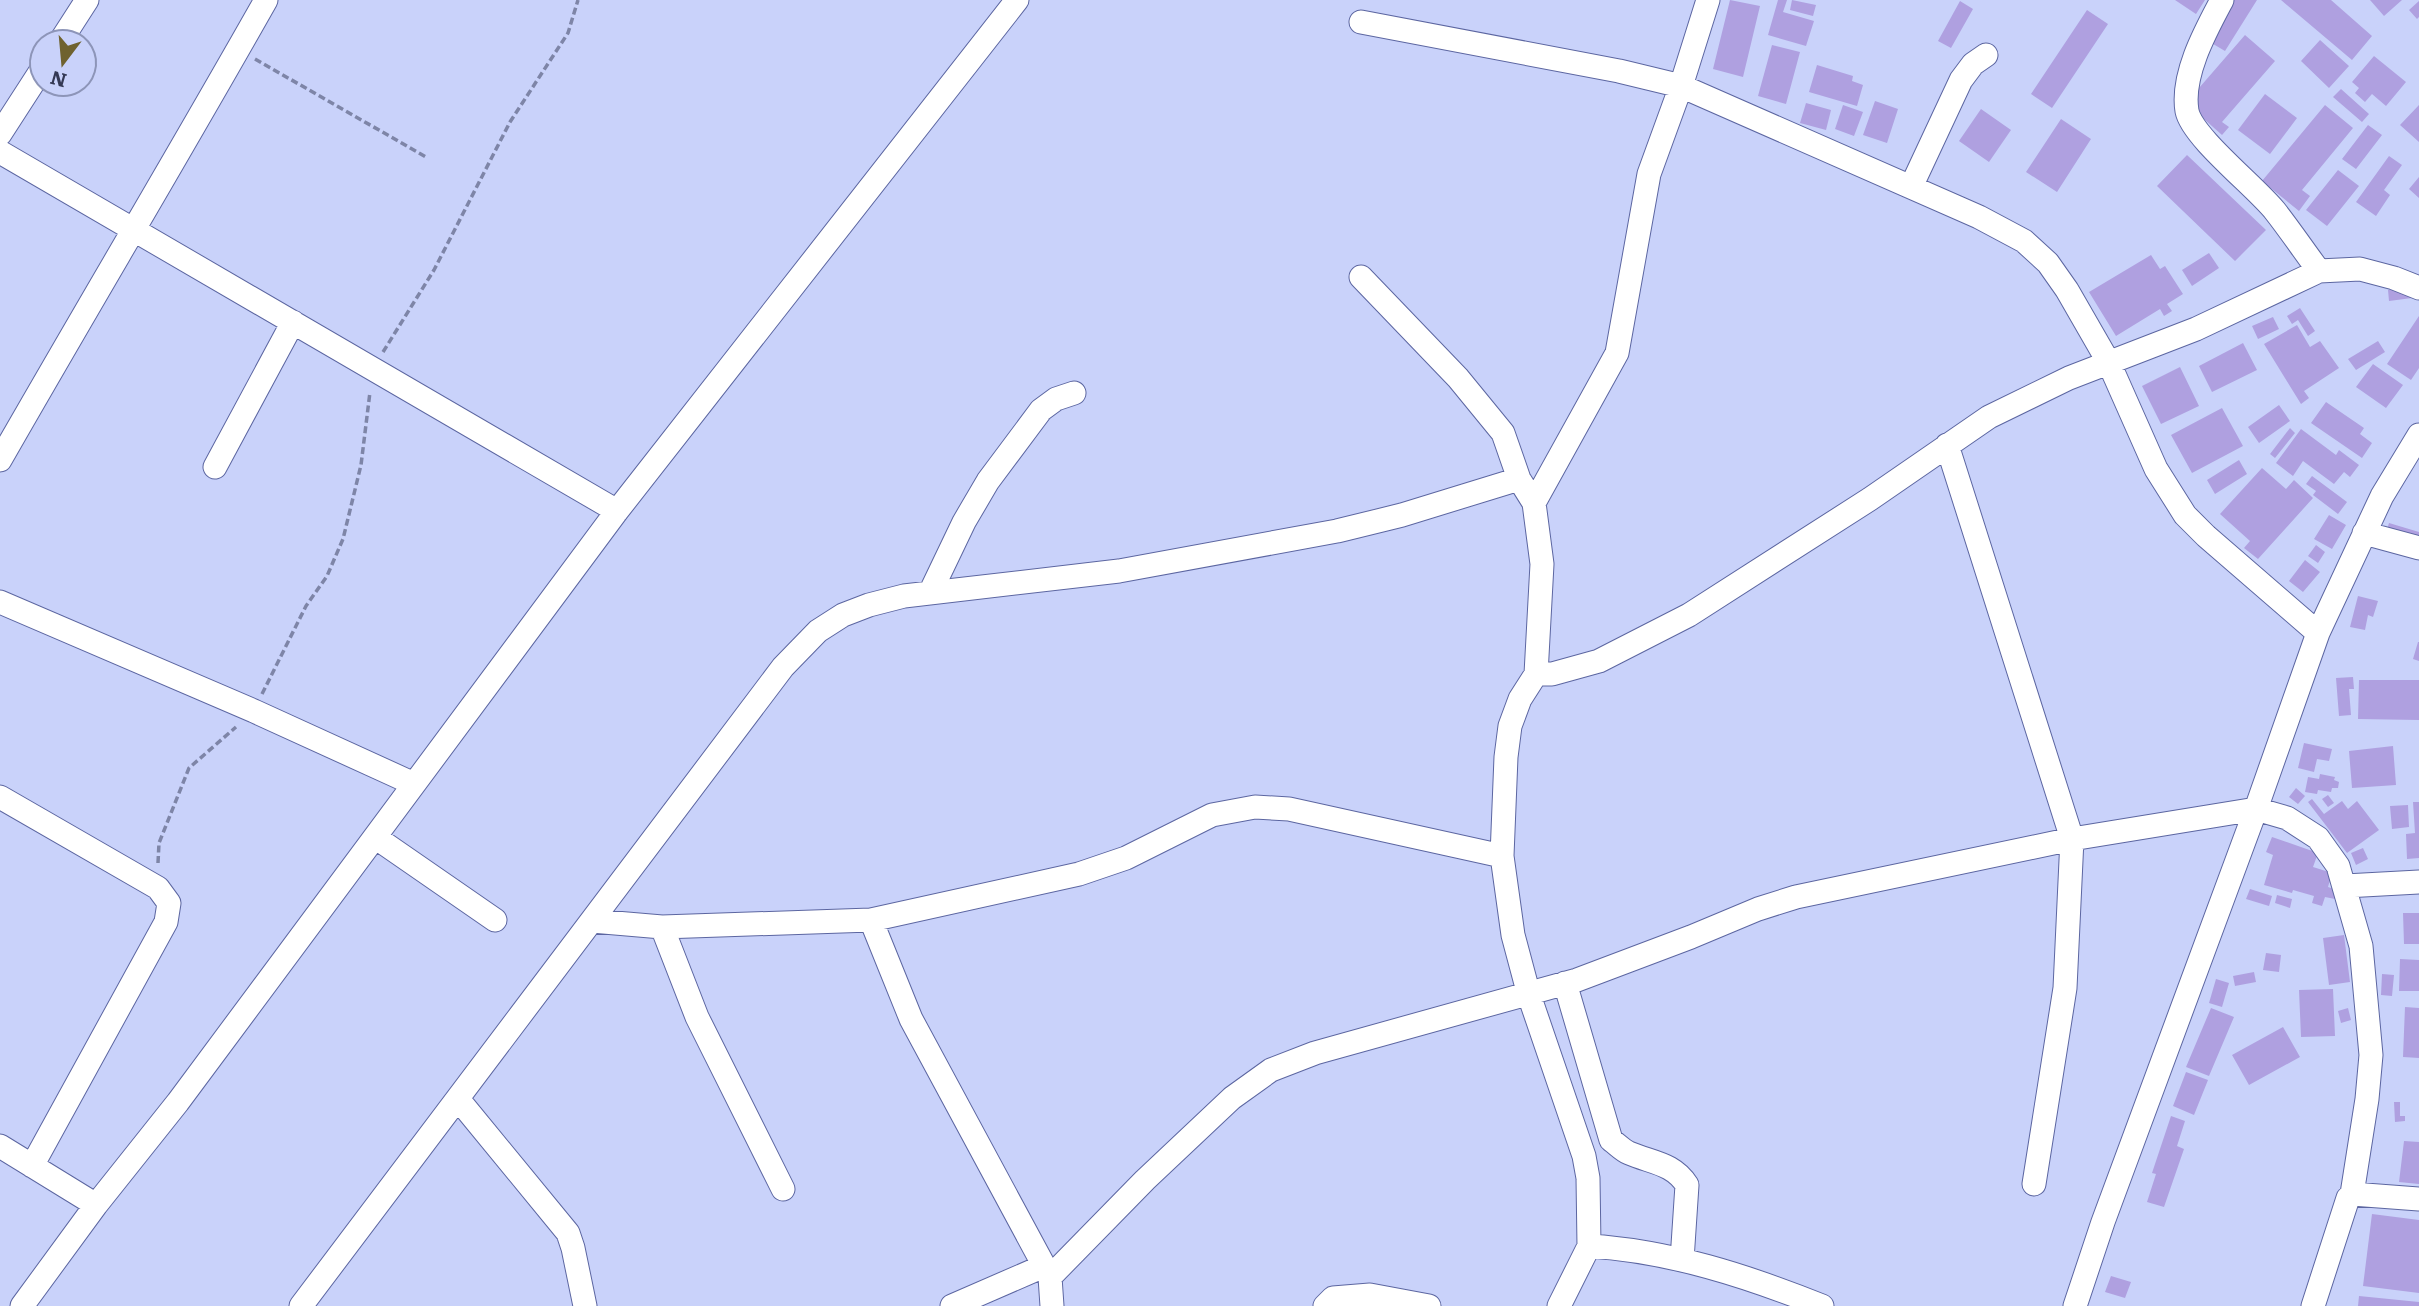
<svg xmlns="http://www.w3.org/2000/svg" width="2419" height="1306" viewBox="0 0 2419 1306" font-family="Literata,serif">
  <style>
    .building { fill: #afa0e0 }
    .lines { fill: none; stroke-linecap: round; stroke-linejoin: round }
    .minor-casing { stroke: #5c66a1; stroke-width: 25 }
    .path { stroke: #7e85a7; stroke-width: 3.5; stroke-dasharray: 7 3.5; stroke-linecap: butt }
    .minor { stroke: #fff; stroke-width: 23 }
  </style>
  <rect width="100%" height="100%" fill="#c9d2fa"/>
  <path class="building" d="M1730,0L1760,6L1743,77L1713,69Z
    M1778,0H1787L1783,12L1814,21L1806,46L1768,35Z
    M1792,0L1816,5L1813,16L1790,10Z
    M2175,0H2205L2196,14Z
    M2227,0H2257L2225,51L2203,38Z
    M2281,0H2331L2372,36L2352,60Z
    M2370,0H2402L2384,16Z
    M1960,1L1973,9L1951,48L1938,41Z
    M2419,1V17L2417,19L2409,10Z
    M2087,10L2108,24L2052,108L2031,94Z
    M2245,35L2275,61L2222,122L2229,127L2222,135L2186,103Z
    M2320,40L2349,66L2329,88L2301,61Z
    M1772,45L1800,52L1786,104L1758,96Z
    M2374,56L2406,82L2386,106L2372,94L2365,102L2355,93L2359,88L2352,82Z
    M1817,65L1853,76L1852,81L1863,85L1857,106L1809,92Z
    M2341,89L2369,114L2362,122L2333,97Z
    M2265,94L2297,118L2270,154L2238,130Z
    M1875,101L1898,109L1887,143L1863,135Z
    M1806,103L1831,110L1826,130L1800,123Z
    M1843,105L1863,112L1854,136L1835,129Z
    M2325,105L2353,128L2302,190L2310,196L2299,211L2262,181Z
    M2419,105V142L2400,125Z
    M1981,109L2011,130L1989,162L1959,141Z
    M2061,119L2091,139L2057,192L2026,172Z
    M2368,125L2382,135L2356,169L2342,159Z
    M2187,155L2266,230L2235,261L2157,186Z
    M2389,156L2402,165L2384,190L2390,195L2376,216L2356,202Z
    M2338,170L2359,186L2327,226L2306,210Z
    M2419,177V198L2409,189Z
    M2209,253L2219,268L2192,286L2182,270Z
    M2151,255L2160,269L2165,266L2183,294L2167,304L2172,311L2164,316L2160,309L2116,336L2089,292Z
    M2411,287L2412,298L2389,301L2388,290Z
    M2300,308L2315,331L2308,336L2298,320L2292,324L2287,316Z
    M2419,316V368L2411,380L2387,364Z
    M2273,317L2279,329L2258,339L2252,326Z
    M2297,325L2310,347L2320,341L2339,368L2304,391L2309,398L2301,404L2264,344Z
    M2378,341L2385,352L2356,370L2348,359Z
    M2243,343L2257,370L2212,392L2199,366Z
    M2373,364L2403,385L2386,408L2356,387Z
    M2180,367L2199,406L2161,424L2142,386Z
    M2326,402L2364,428L2360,434L2372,443L2362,458L2311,423Z
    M2279,405L2290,421L2259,443L2248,427Z
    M2222,408L2243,446L2192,473L2171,435Z
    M2290,428L2295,433L2275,458L2270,454Z
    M2301,429L2336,455L2339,450L2359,465L2350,477L2344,472L2334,484L2303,461L2293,476L2276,463Z
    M2239,460L2247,474L2215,494L2207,480Z
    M2262,468L2286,489L2294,480L2313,498L2258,559L2244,548L2250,541L2220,514Z
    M2312,476L2347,502L2338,514L2313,495L2316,491L2306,484Z
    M2329,515L2346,525L2332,549L2314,539Z
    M2389,523L2419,532V543L2386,533Z
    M2316,545L2325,552L2318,563L2308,556Z
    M2305,560L2320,572L2303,592L2289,581Z
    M2358,596L2378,601L2373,617L2368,615L2365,630L2350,627Z
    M2418,642H2419V661L2413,659Z
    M2353,677L2354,689H2349L2351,715L2339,716L2336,678Z
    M2359,680H2419V720L2358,719Z
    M2304,743L2332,749L2329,761L2317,759L2314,772L2298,768Z
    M2393,746L2396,785L2352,788L2349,751Z
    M2320,774L2335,777L2334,780L2339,782L2338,788H2332L2331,792L2318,790L2317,794L2305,792L2308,777L2319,779Z
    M2296,788L2305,796L2298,804L2289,797Z
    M2328,795L2334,803L2328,807L2322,799Z
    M2312,799L2324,814L2342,801L2348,809L2357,801L2379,830L2347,853L2308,802Z
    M2413,802H2419V858L2407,859L2406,834L2415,833Z
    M2408,805L2409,827L2392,829L2390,806Z
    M2272,837L2318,853L2313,867L2332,873L2328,887L2337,890L2335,899L2325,897L2322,906L2312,903L2314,896L2293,890L2292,893L2264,885L2273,855L2266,852Z
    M2363,848L2368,859L2356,865L2351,853Z
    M2250,889L2272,896L2269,906L2246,899Z
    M2277,895L2292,899L2290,908L2275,903Z
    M2403,913H2419V944H2404Z
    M2344,935L2350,982L2329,985L2323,938Z
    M2266,953L2281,955L2279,972L2263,970Z
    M2400,959L2419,960V991H2399Z
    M2254,972L2256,982L2235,986L2233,976Z
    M2382,974L2394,975L2392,996L2381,995Z
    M2216,979L2229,983L2222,1007L2209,1003Z
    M2333,989L2335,1036L2301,1037L2299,990Z
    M2405,1007L2419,1008V1058L2403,1057Z
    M2211,1008L2234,1017L2209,1076L2186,1067Z
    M2348,1008L2351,1020L2341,1023L2338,1011Z
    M2283,1027L2300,1057L2249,1085L2232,1055Z
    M2186,1072L2208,1080L2194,1115L2173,1106Z
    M2394,1102H2400V1116H2405V1121L2395,1122Z
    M2171,1116L2185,1121L2177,1146L2184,1149L2164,1207L2147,1202L2156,1174L2152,1173Z
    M2404,1141L2419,1142V1184L2399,1182Z
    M2372,1214L2419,1220V1293L2363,1286Z
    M2111,1276L2131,1282L2125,1298L2105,1292Z
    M2359,1296L2419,1302V1306H2358Z"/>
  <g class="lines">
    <defs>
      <path id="minor" d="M2222,0C2206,30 2181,75 2187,111C2192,137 2256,187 2275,211C2290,230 2304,251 2319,271
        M1361,22L1619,71L1681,86L1979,217L2024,241L2048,263L2067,290L2109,363L2156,469L2185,515L2206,536L2318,633
        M60,42L87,0
        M0,134L42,69
        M0,152L617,511
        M1911,187L1961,80L1973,64L1986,55
        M1361,277L1458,378L1503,433L1519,479L1534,503L1542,564L1536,674L1520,699L1510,726L1506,757L1502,856L1513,935L1529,995L1584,1156L1588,1178L1589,1246L1559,1306
        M1947,445L2072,839L2065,988L2034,1184
        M0,460C88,306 179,154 266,0
        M215,467L293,322
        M1534,503L1617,353L1649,174L1681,86L1708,0
        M2364,533L2419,548
        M930,593L964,522L988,481L1041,410L1056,399L1074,393
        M0,602L254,711L414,784
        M1536,674H1552L1599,661L1689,615L1870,499L1989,417L2069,378L2196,329L2319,271L2360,269L2394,278L2419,288
        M0,797L158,888L169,903L166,922L32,1166
        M375,837L495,920
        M2345,886L2419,882
        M871,920L911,1019L1050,1277L1052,1306
        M592,921L662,927L871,920L1079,874L1126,858L1212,815L1255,807L1289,809L1502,856
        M662,927L697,1017L783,1189
        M1565,983L1611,1140C1617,1144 1622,1150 1629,1153C1652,1163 1673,1163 1687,1185L1682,1260
        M458,1099L568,1233L573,1248L585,1306
        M0,1146L96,1205
        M1589,1246C1670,1251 1747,1276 1822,1306
        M1050,1277L1145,1180L1232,1098L1271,1070L1315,1053L1577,980L1691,937L1758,909L1796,897L2072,839L2256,809L2287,818L2318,838L2338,866L2361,946L2371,1055L2367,1099L2352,1194
        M22,1306L96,1205L178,1102L617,511L1017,0
        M301,1306L783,667L818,631L843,615L869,605L904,596L1119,571L1337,531L1402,515L1519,479
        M952,1306L1044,1266
        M1325,1306L1333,1298L1370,1295L1429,1306
        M2075,1306L2103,1222L2256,809L2318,633L2382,496L2419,435
        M2313,1306L2348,1198L2352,1194L2419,1199"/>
    </defs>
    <use href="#minor" class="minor-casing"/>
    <path class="path" d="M255,59L426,157
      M383,352L434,270L510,122L568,33L578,0
      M262,694L306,606L327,576L343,539L361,465L370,392
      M158,863L159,843L189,768L236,727"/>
    <use href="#minor" class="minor"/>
  </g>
  <g transform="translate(63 63) rotate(196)"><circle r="33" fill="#c9d2fa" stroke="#8d95b8" stroke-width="2"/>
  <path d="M0-5L12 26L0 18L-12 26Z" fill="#6f622f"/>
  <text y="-10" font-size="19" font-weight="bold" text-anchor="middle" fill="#343954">N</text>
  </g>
</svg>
